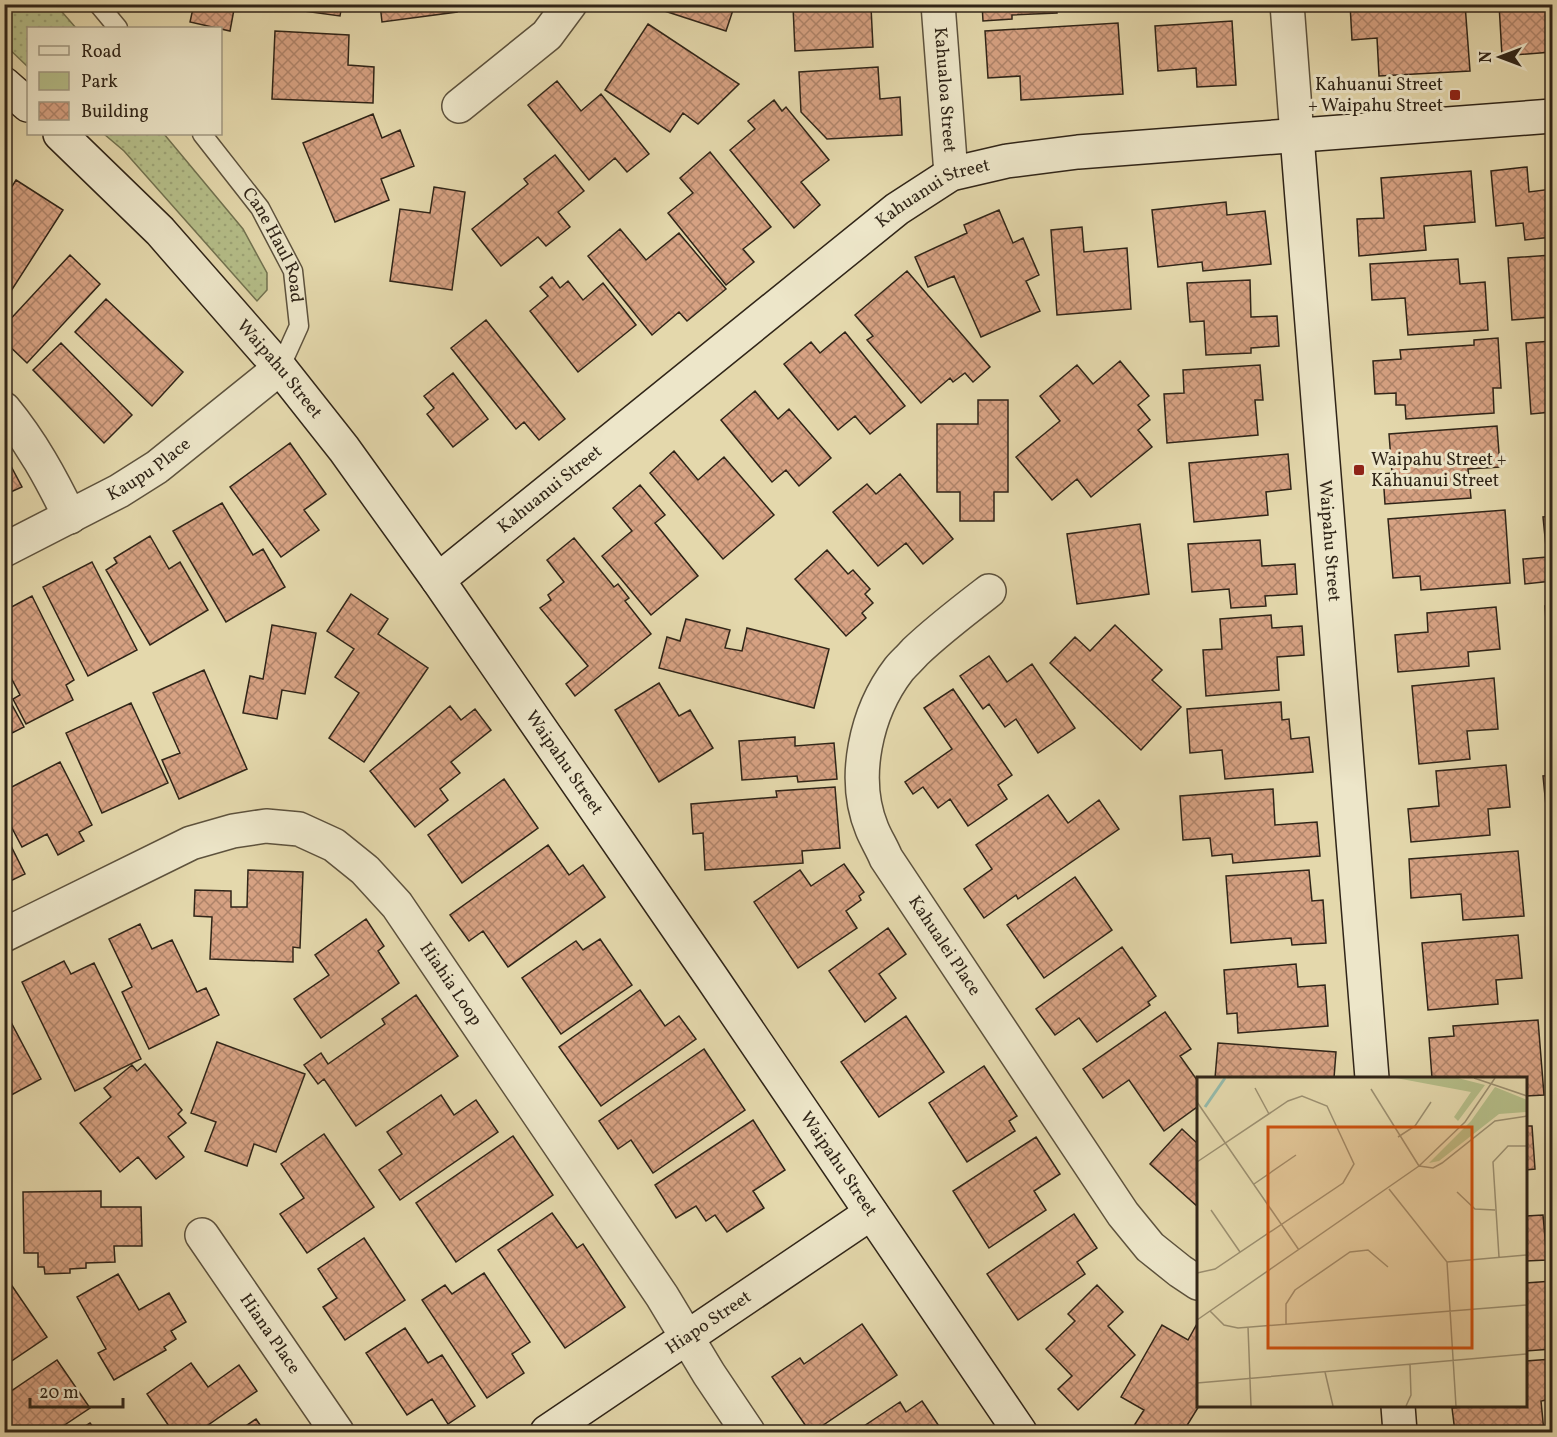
<svg xmlns="http://www.w3.org/2000/svg" width="1557" height="1437" viewBox="0 0 1557 1437" font-family="Vollkorn,serif">
  <style>
    .green { fill: url(#green-dots); stroke: #727250; stroke-width: 1.5 }
    .building { fill: url(#building-cross-hatch); stroke: #302518; stroke-width: 1.5 }
    .lines { fill: none; stroke-linecap: round; stroke-linejoin: round }
    .lane-casing { stroke: #5d523d; stroke-width: 21 }
    .street-casing { stroke: #5d523d; stroke-width: 36 }
    .secondary-casing { stroke: #302518; stroke-width: 36 }
    .lane { stroke: #ede6c9; stroke-width: 18 }
    .street { stroke: #ede6c9; stroke-width: 33 }
    .secondary { stroke: #ede6c9; stroke-width: 33 }
    .poi-dot { fill: #8f2418; stroke: #ede6c9; stroke-width: 2 }
    .labels { text-anchor: middle; dominant-baseline: central; stroke-width: 6; stroke-linejoin: round; paint-order: stroke }
    .poi-label { font-size: 18px; fill: #302518; stroke: #ede6c9; text-anchor: end }
    .street-label { font-size: 18px; fill: #302518; stroke: #ede6c9 }
    .inset-river { fill: none; stroke: #95baab; stroke-width: 3 }
    .inset-road { fill: none; stroke: #9c9071; stroke-width: 1.5 }
    .view { fill: #cc510e; fill-opacity: 0.15; stroke: #cc510e; stroke-width: 3 }
    .inset-edge { fill: none; stroke: #302518; stroke-width: 3 }
  </style>
  <defs>
    <pattern id="green-dots" width="8" height="8" patternUnits="userSpaceOnUse" patternTransform="scale(1.5)"><rect width="8" height="8" fill="#b5be89"/><path d="M2 2h.1M6 6h.1" fill="none" stroke="#9ca376" stroke-width="1.8" stroke-linecap="round"/></pattern>
    <pattern id="building-cross-hatch" width="8" height="8" patternUnits="userSpaceOnUse" patternTransform="scale(1.5)"><rect width="8" height="8" fill="#d7a283"/><path d="M0 0l8 8M0 8l8-8" fill="none" stroke="#af846a"/></pattern>
  </defs>
  <rect width="100%" height="100%" fill="#e4d8ac"/>
  <filter id="stains"><feTurbulence type="fractalNoise" baseFrequency=".00333" numOctaves="4"/><feColorMatrix values="0 0 0 0 .2 0 0 0 0 .09 0 0 0 0 .02 0 0 0 .5 -.17"/></filter>
  <radialGradient id="worn" r=".72"><stop offset=".6" stop-color="#630" stop-opacity="0"/><stop offset="1" stop-color="#630" stop-opacity=".3"/></radialGradient>
  <path class="green" d="M5,4L56,5L76,28H28V67L5,45Z
    M104,134H164L243,229L267,273V290L257,301L124,151Z"/>
  <path class="building" d="M194,4H235L230,31L190,22Z
    M253,4H342L340,16Z
    M380,4H456L457,12L382,22Z
    M643,4H735L726,31Z
    M900,4V6L871,7L873,47L795,51L793,6L821,4Z
    M982,4H1056L1057,13L1012,15V19L983,21Z
    M1350,4H1465L1470,71L1379,76L1377,38L1352,40Z
    M1499,4H1552V52L1502,56Z
    M1232,21L1236,85L1197,87L1196,68L1158,71L1155,26Z
    M1118,23L1123,94L1021,100L1020,76L988,78L985,31Z
    M648,24L739,84L698,124L683,113L670,132L605,90Z
    M275,31L349,35L348,65L374,67L373,103L272,99Z
    M878,67L880,99L900,97L902,135L827,139L801,112L799,72Z
    M557,81L581,111L601,94L649,154L627,172L615,158L589,180L528,105Z
    M774,100L782,111L786,107L829,160L801,182L820,205L794,228L730,150L755,129L748,121Z
    M373,114L382,138L400,130L414,166L381,179L389,200L335,222L303,143Z
    M710,152L771,227L743,249L754,262L726,285L668,213L693,193L680,178Z
    M555,155L584,191L558,212L570,227L546,246L538,237L501,266L472,229L528,184L524,179Z
    M1527,167L1529,192L1552,189V237L1525,240L1523,223L1496,226L1491,171Z
    M1471,171L1475,222L1424,226L1426,250L1359,256L1357,219L1384,218L1381,178Z
    M16,180L63,210L4,302V199Z
    M434,187L465,192L452,290L390,281L400,209L430,213Z
    M1226,202L1227,215L1265,211L1271,264L1203,271L1202,262L1158,267L1152,210Z
    M999,210L1013,243L1023,238L1039,275L1026,281L1040,311L981,337L954,276L928,287L915,257L967,233L964,225Z
    M1082,227L1084,252L1127,248L1131,309L1057,315L1051,230Z
    M620,229L646,260L679,233L726,289L687,321L679,312L652,335L588,256Z
    M70,255L100,284L27,363L4,341V326Z
    M1552,255V317L1512,320L1508,258Z
    M1458,259L1460,284L1485,282L1488,330L1408,335L1405,298L1372,300L1370,264Z
    M907,271L990,367L973,382L965,373L953,382L950,378L921,403L867,340L873,336L855,315Z
    M552,277L560,288L568,281L583,300L603,283L636,325L578,372L530,311L548,296L540,287Z
    M1250,280L1251,317L1277,316L1279,346L1251,348V353L1206,355L1204,321L1190,322L1187,283Z
    M106,299L183,372L152,406L75,332Z
    M486,320L565,419L539,440L524,422L516,429L451,348Z
    M845,332L905,406L870,434L855,416L838,430L784,364L811,342L820,353Z
    M1498,338L1501,388H1493L1494,413L1406,419L1405,405H1396V393L1375,394L1373,361L1401,359L1400,350L1474,345V340Z
    M1552,341V412L1531,414L1526,343Z
    M61,343L132,415L104,443L33,370Z
    M1120,361L1149,396L1138,405L1150,420L1138,430L1152,447L1091,497L1077,479L1052,500L1016,457L1060,421L1040,396L1077,365L1093,384Z
    M1260,365L1263,400H1255L1258,435L1167,443L1164,394L1184,393L1183,370Z
    M453,373L488,419L453,447L427,414L434,408L424,396Z
    M755,391L778,419L789,409L831,458L799,486L786,470L772,482L721,420Z
    M978,400H1008V492H994V521H960V492H937V424H978Z
    M1497,426L1500,467L1468,469L1471,498L1385,504L1383,474L1392,473L1389,434Z
    M290,443L326,494L304,510L319,530L281,557L230,487Z
    M674,451L698,480L724,457L774,515L723,559L650,473Z
    M4,453L22,487L4,495Z
    M1288,454L1291,489L1266,492L1268,515L1194,522L1189,463Z
    M900,474L953,539L923,564L906,543L878,566L833,512L867,484L876,494Z
    M640,485L665,515L655,523L698,576L651,615L602,556L632,531L613,508Z
    M222,503L253,555L263,549L285,587L226,622L173,531Z
    M1505,510L1510,583L1421,590L1420,576L1393,578L1388,519Z
    M1552,516V581L1525,584L1523,559L1547,557L1543,517Z
    M1140,524L1149,594L1077,604L1067,534Z
    M150,536L169,569L180,562L208,610L150,645L106,570L117,563L114,558Z
    M574,538L614,587L618,584L629,598L625,601L651,634L575,696L566,684L588,666L540,608L551,600L548,595L564,582L547,560Z
    M1260,540L1262,566L1295,564L1297,594L1265,596L1266,606L1231,608L1229,589L1192,592L1188,544Z
    M827,550L848,574L853,570L870,589L865,594L873,603L862,613L866,618L846,636L795,579Z
    M92,562L137,650L88,676L43,587Z
    M351,594L388,619L378,634L428,668L364,762L329,738L359,693L335,677L354,649L327,631Z
    M32,596L74,680L66,685L73,700L26,724L13,699L20,695L4,664V611Z
    M1552,605V651H1548L1545,606Z
    M1496,607L1500,649L1468,652L1469,666L1398,672L1395,635L1428,632L1427,613Z
    M1271,615L1272,628L1302,626L1304,655L1277,657L1279,690L1206,696L1203,650L1222,649L1220,619Z
    M686,619L730,630L725,648L742,651L747,628L829,649L814,708L659,668L667,637L680,641Z
    M272,625L316,633L305,694L282,690L277,719L243,713L250,676L263,679Z
    M1115,625L1162,670L1152,680L1181,707L1141,750L1050,663L1075,637L1090,651Z
    M989,656L1007,682L1032,664L1075,728L1038,753L1016,719L1005,727L989,704L983,709L960,676Z
    M204,670L247,769L179,799L162,760L180,753L153,693Z
    M1494,678L1498,729L1467,731L1470,759L1419,764L1412,686Z
    M659,683L679,716L690,710L713,748L659,782L615,710Z
    M953,689L1012,775L998,785L1007,799L968,826L950,799L938,808L923,787L913,794L905,782L952,749L924,708Z
    M4,690L24,727L4,737Z
    M1281,702L1282,720L1289,719L1291,739L1309,737L1313,772L1225,779L1222,750L1190,753L1187,709Z
    M131,703L168,783L102,813L66,733Z
    M450,706L461,720L475,709L491,730L451,762L460,773L440,789L448,800L415,827L370,771Z
    M795,737V746L834,743L837,779L798,782L797,776L742,780L739,741Z
    M60,762L92,825L79,832L84,841L58,855L47,834L22,847L4,813V791Z
    M1506,765L1510,807L1488,809L1490,835L1411,842L1408,809L1439,806L1436,771Z
    M1552,775V836H1549L1543,776Z
    M504,779L538,828L462,883L428,835Z
    M835,787L840,848L802,851L803,863L705,870L703,833L693,834L691,804L777,797L776,791Z
    M1273,789L1275,825L1317,822L1320,856L1233,863L1232,854L1212,856L1210,838L1183,840L1180,796Z
    M1048,795L1068,823L1099,800L1119,829L1018,899L1016,895L984,918L964,889L992,869L976,845Z
    M4,832L25,874L4,884Z
    M548,845L569,875L583,865L605,897L508,967L483,931L469,941L450,915Z
    M1518,851L1524,916L1463,920L1461,894L1411,898L1409,859Z
    M844,864L864,892L859,896L861,900L846,911L857,928L798,968L754,902L800,870L811,886Z
    M248,870L303,872L300,948L293,947V962L210,959L212,917L194,916L195,890L231,891V907H247Z
    M1309,870L1312,901L1323,900L1326,943L1292,945L1291,938L1231,943L1226,876Z
    M1075,877L1112,930L1044,978L1007,925Z
    M366,919L384,946L378,951L399,983L321,1038L294,999L329,975L315,955Z
    M140,924L152,949L172,940L197,992L206,988L219,1015L149,1049L122,992L132,987L109,939Z
    M888,928L906,954L879,974L896,998L865,1022L829,971Z
    M1518,935L1522,978L1496,980L1498,1004L1428,1010L1422,943Z
    M600,939L632,985L561,1034L522,978L576,941L583,950Z
    M1122,947L1156,996L1148,1002L1150,1005L1097,1042L1079,1018L1055,1035L1036,1009Z
    M64,961L71,974L94,963L141,1059L75,1091L22,982Z
    M1296,964L1298,987L1325,985L1328,1026L1238,1033L1237,1013L1227,1014L1224,970Z
    M640,990L665,1026L679,1016L696,1039L601,1106L559,1047Z
    M416,995L458,1056L356,1126L324,1079L318,1084L304,1065L321,1053L328,1064L385,1024L382,1019Z
    M4,1009L41,1079L4,1099Z
    M1165,1012L1191,1049L1180,1056L1197,1080V1107L1164,1131L1129,1080L1103,1098L1083,1069Z
    M906,1016L944,1072L879,1117L841,1062Z
    M1538,1020L1544,1095L1526,1096V1078H1432L1429,1038L1454,1036L1453,1026Z
    M217,1042L305,1074L276,1152L254,1144L247,1166L205,1151L216,1122L191,1113Z
    M1218,1043L1336,1052L1334,1078H1215Z
    M704,1049L745,1110L653,1173L631,1140L618,1149L599,1121Z
    M145,1064L182,1110L178,1114L186,1123L168,1137L184,1157L156,1179L138,1157L120,1172L80,1123L111,1097L104,1088L132,1065L137,1071Z
    M984,1066L1017,1116L1009,1121L1015,1131L967,1162L929,1103Z
    M441,1095L454,1115L476,1100L498,1132L400,1200L379,1170L402,1154L387,1132Z
    M753,1120L785,1170L753,1191L764,1208L727,1232L715,1215L706,1221L696,1206L676,1218L655,1185Z
    M1526,1126H1532L1535,1169L1526,1170Z
    M1182,1129L1198,1144V1207L1150,1164Z
    M324,1134L374,1207L307,1253L280,1214L304,1198L281,1164Z
    M513,1136L553,1195L456,1262L416,1203Z
    M1036,1137L1060,1174L1034,1191L1046,1210L989,1248L953,1191Z
    M101,1191V1207H141L142,1246H114L115,1262L86,1263V1268L70,1269V1273L45,1274L44,1267H38V1253H24L23,1192Z
    M552,1213L577,1248L583,1244L625,1307L565,1348L498,1250Z
    M1074,1214L1097,1248L1077,1262L1085,1274L1018,1320L987,1274Z
    M1543,1215L1547,1260L1526,1261V1216Z
    M364,1238L405,1300L345,1340L323,1307L337,1298L318,1269Z
    M484,1273L530,1342L512,1354L524,1373L487,1398L422,1300L445,1285L452,1294Z
    M118,1274L139,1310L169,1293L186,1322L171,1331L176,1339L164,1347L166,1350L114,1380L98,1353L106,1349L77,1297Z
    M8,1280L47,1337L4,1366V1283Z
    M1552,1281V1349L1526,1351V1283Z
    M1097,1285L1123,1312L1108,1326L1135,1355L1078,1410L1058,1389L1072,1376L1046,1349L1075,1321L1068,1314Z
    M1198,1322L1199,1406L1183,1432H1130L1144,1410L1121,1397L1162,1325L1188,1340Z
    M862,1324L897,1375L813,1432H810L772,1377L800,1358L804,1364Z
    M405,1328L428,1363L442,1355L475,1406L448,1424L432,1399L407,1415L366,1353Z
    M1552,1359V1399L1541,1401L1544,1432H1455L1452,1408L1472,1406H1526V1361Z
    M57,1360L90,1408L54,1432H4V1425L11,1421L4,1411V1396Z
    M191,1363L208,1387L239,1365L257,1391L198,1432H173L147,1394Z
    M922,1401L943,1432H855L900,1402L906,1412Z
    M256,1419L265,1432H237Z
    M90,1423L97,1432H76Z"/>
  <g class="lines">
    <defs>
      <g id="lane">
        <path d="M98,4L118,28"/>
        <path id="s1" d="M202,134L260,208L293,271L299,326L280,368"/>
      </g>
      <g id="street">
        <path id="s2" d="M938,4L951,174"/>
        <path d="M1287,4L1297,136"/>
        <path d="M459,106L547,35L570,4"/>
        <path d="M4,409C32,443 51,478 70,517"/>
        <path id="s3" d="M4,550L119,491L157,467L280,368"/>
        <path id="s4" d="M989,591C963,611 938,630 915,652C910,658 904,663 899,669C866,712 851,778 872,829C876,839 882,848 886,858L1123,1214L1150,1247L1180,1271L1198,1283"/>
        <path id="s5" d="M4,935L191,843L233,831L266,826L299,829L334,845L365,870L397,905L662,1296L709,1374L748,1432"/>
        <path id="s6" d="M202,1235L337,1432"/>
      </g>
      <g id="secondary">
        <path d="M4,84L28,105"/>
        <path id="s7" d="M60,134L160,231L280,368L344,449L438,580L712,978L1020,1432"/>
        <path id="s8" d="M1297,136L1372,1078"/>
        <path id="s9" d="M438,580L897,209L951,174L1007,161L1078,152L1552,116"/>
        <path d="M1398,1406L1400,1432"/>
        <path id="s10" d="M547,1432L871,1213"/>
      </g>
    </defs>
    <use href="#lane" class="lane-casing"/>
    <use href="#street" class="street-casing"/>
    <use href="#secondary" class="secondary-casing"/>
    <use href="#lane" class="lane"/>
    <use href="#street" class="street"/>
    <use href="#secondary" class="secondary"/>
  </g>
  <g class="poi-dot">
    <rect x="1449" y="89" width="12" height="12" rx="3"/>
    <rect x="1353" y="464" width="12" height="12" rx="3"/>
  </g>
  <g class="labels">
    <g class="poi-label">
      <text x="1443" y="85">Kahuanui Street<tspan x="1443" dy="21">+ Waipahu Street</tspan></text>
      <text x="1371" y="460" text-anchor="start">Waipahu Street +<tspan x="1371" dy="21">Kahuanui Street</tspan></text>
    </g>
    <g class="street-label">
      <text stroke="none"><textPath href="#s2" startOffset="86">Kahualoa Street</textPath></text>
      <text stroke="none"><textPath href="#s9" startOffset="630">Kahuanui Street</textPath></text>
      <text stroke="none"><textPath href="#s1" startOffset="134">Cane Haul Road</textPath></text>
      <text stroke="none"><textPath href="#s7" startOffset="322">Waipahu Street</textPath></text>
      <text stroke="none"><textPath href="#s3" startOffset="166">Kaupu Place</textPath></text>
      <text stroke="none"><textPath href="#s9" startOffset="144">Kahuanui Street</textPath></text>
      <text stroke="none"><textPath href="#s8" startOffset="406">Waipahu Street</textPath></text>
      <text stroke="none"><textPath href="#s7" startOffset="808">Waipahu Street</textPath></text>
      <text stroke="none"><textPath href="#s4" startOffset="426">Kahualei Place</textPath></text>
      <text stroke="none"><textPath href="#s5" startOffset="540">Hiahia Loop</textPath></text>
      <text stroke="none"><textPath href="#s7" startOffset="1294">Waipahu Street</textPath></text>
      <text stroke="none"><textPath href="#s10" startOffset="195">Hiapo Street</textPath></text>
      <text stroke="none"><textPath href="#s6" startOffset="120">Hiana Place</textPath></text>
    </g>
  </g>
  <g transform="translate(1197 1077)">
    <rect width="330" height="330" fill="#e4d8ac"/>
    <path d="M199,1H261L288,8L261,44L257,40L274,15ZM298,10L330,23V35L302,37L242,84L232,86L274,44Z" fill="#b5be89"/>
    <path class="inset-river" d="M8,30L28,1"/>
    <path class="inset-road" d="M277,1L330,19M58,11L72,37M174,12L222,89M0,25L102,173M201,60L218,49L234,25M0,85L91,24L105,19L130,29L157,87L146,106L18,192L0,196M222,89L236,91L245,86L298,44L330,39M57,107L99,78M192,112L250,185L259,329M260,115L278,132L298,133M14,133L43,175M302,180L296,85L311,69H330M250,185L330,178M13,234L27,248L41,251L330,228M0,243L222,89L268,45L298,1M89,247V227L98,213L153,175L171,173L191,190M51,250L54,329M128,295L136,329M0,306L330,277M209,329L214,318L213,288"/>
    <path class="view" d="M71,50H275V271H71Z"/>
    <rect width="330" height="330" class="inset-edge"/>
  </g>
  <rect width="1557" height="1437" fill="none" stroke="#e4d8ac" stroke-width="24"/>
  <rect x="6" y="6" width="1545" height="1425" fill="none" stroke="#302518" stroke-width="3"/>
  <rect x="12" y="12" width="1533" height="1413" fill="none" stroke="#302518" stroke-width="1.5"/>
  <rect x="27" y="27" width="195" height="108" fill="#ede6c9" stroke="#a19982" stroke-width="1.5"/>
  <rect x="39" y="46" width="30" height="9" fill="#ede6c9" stroke="#a19982" stroke-width="1.5"/>
  <text x="81" y="57" font-size="18" fill="#302518">Road</text>
  <rect x="39" y="72" width="30" height="18" fill="#b5be89" stroke="#a19982" stroke-width="1.5"/>
  <text x="81" y="87" font-size="18" fill="#302518">Park</text>
  <rect x="39" y="102" width="30" height="18" fill="url(#building-cross-hatch)" stroke="#a19982" stroke-width="1.5"/>
  <text x="81" y="117" font-size="18" fill="#302518">Building</text>
  <g transform="translate(1500 57) rotate(270)" stroke="#ede6c9" stroke-width="4.5" paint-order="stroke">
  <path d="M0-4.5L10 22L0 15L-10 22Z" fill="#302518"/>
  <text y="-9" font-size="16" font-weight="bold" text-anchor="middle" fill="#302518">N</text>
  </g>
  <path d="M30 1398v9h93v-9" fill="none" stroke="#302518" stroke-width="3"/>
  <text x="39" y="1398" font-size="18" fill="#302518" stroke="#ede6c9" stroke-width="4.5" paint-order="stroke">20 m</text>
  <rect width="100%" height="100%" filter="url(#stains)"/>
  <rect width="100%" height="100%" fill="url(#worn)"/>
</svg>
